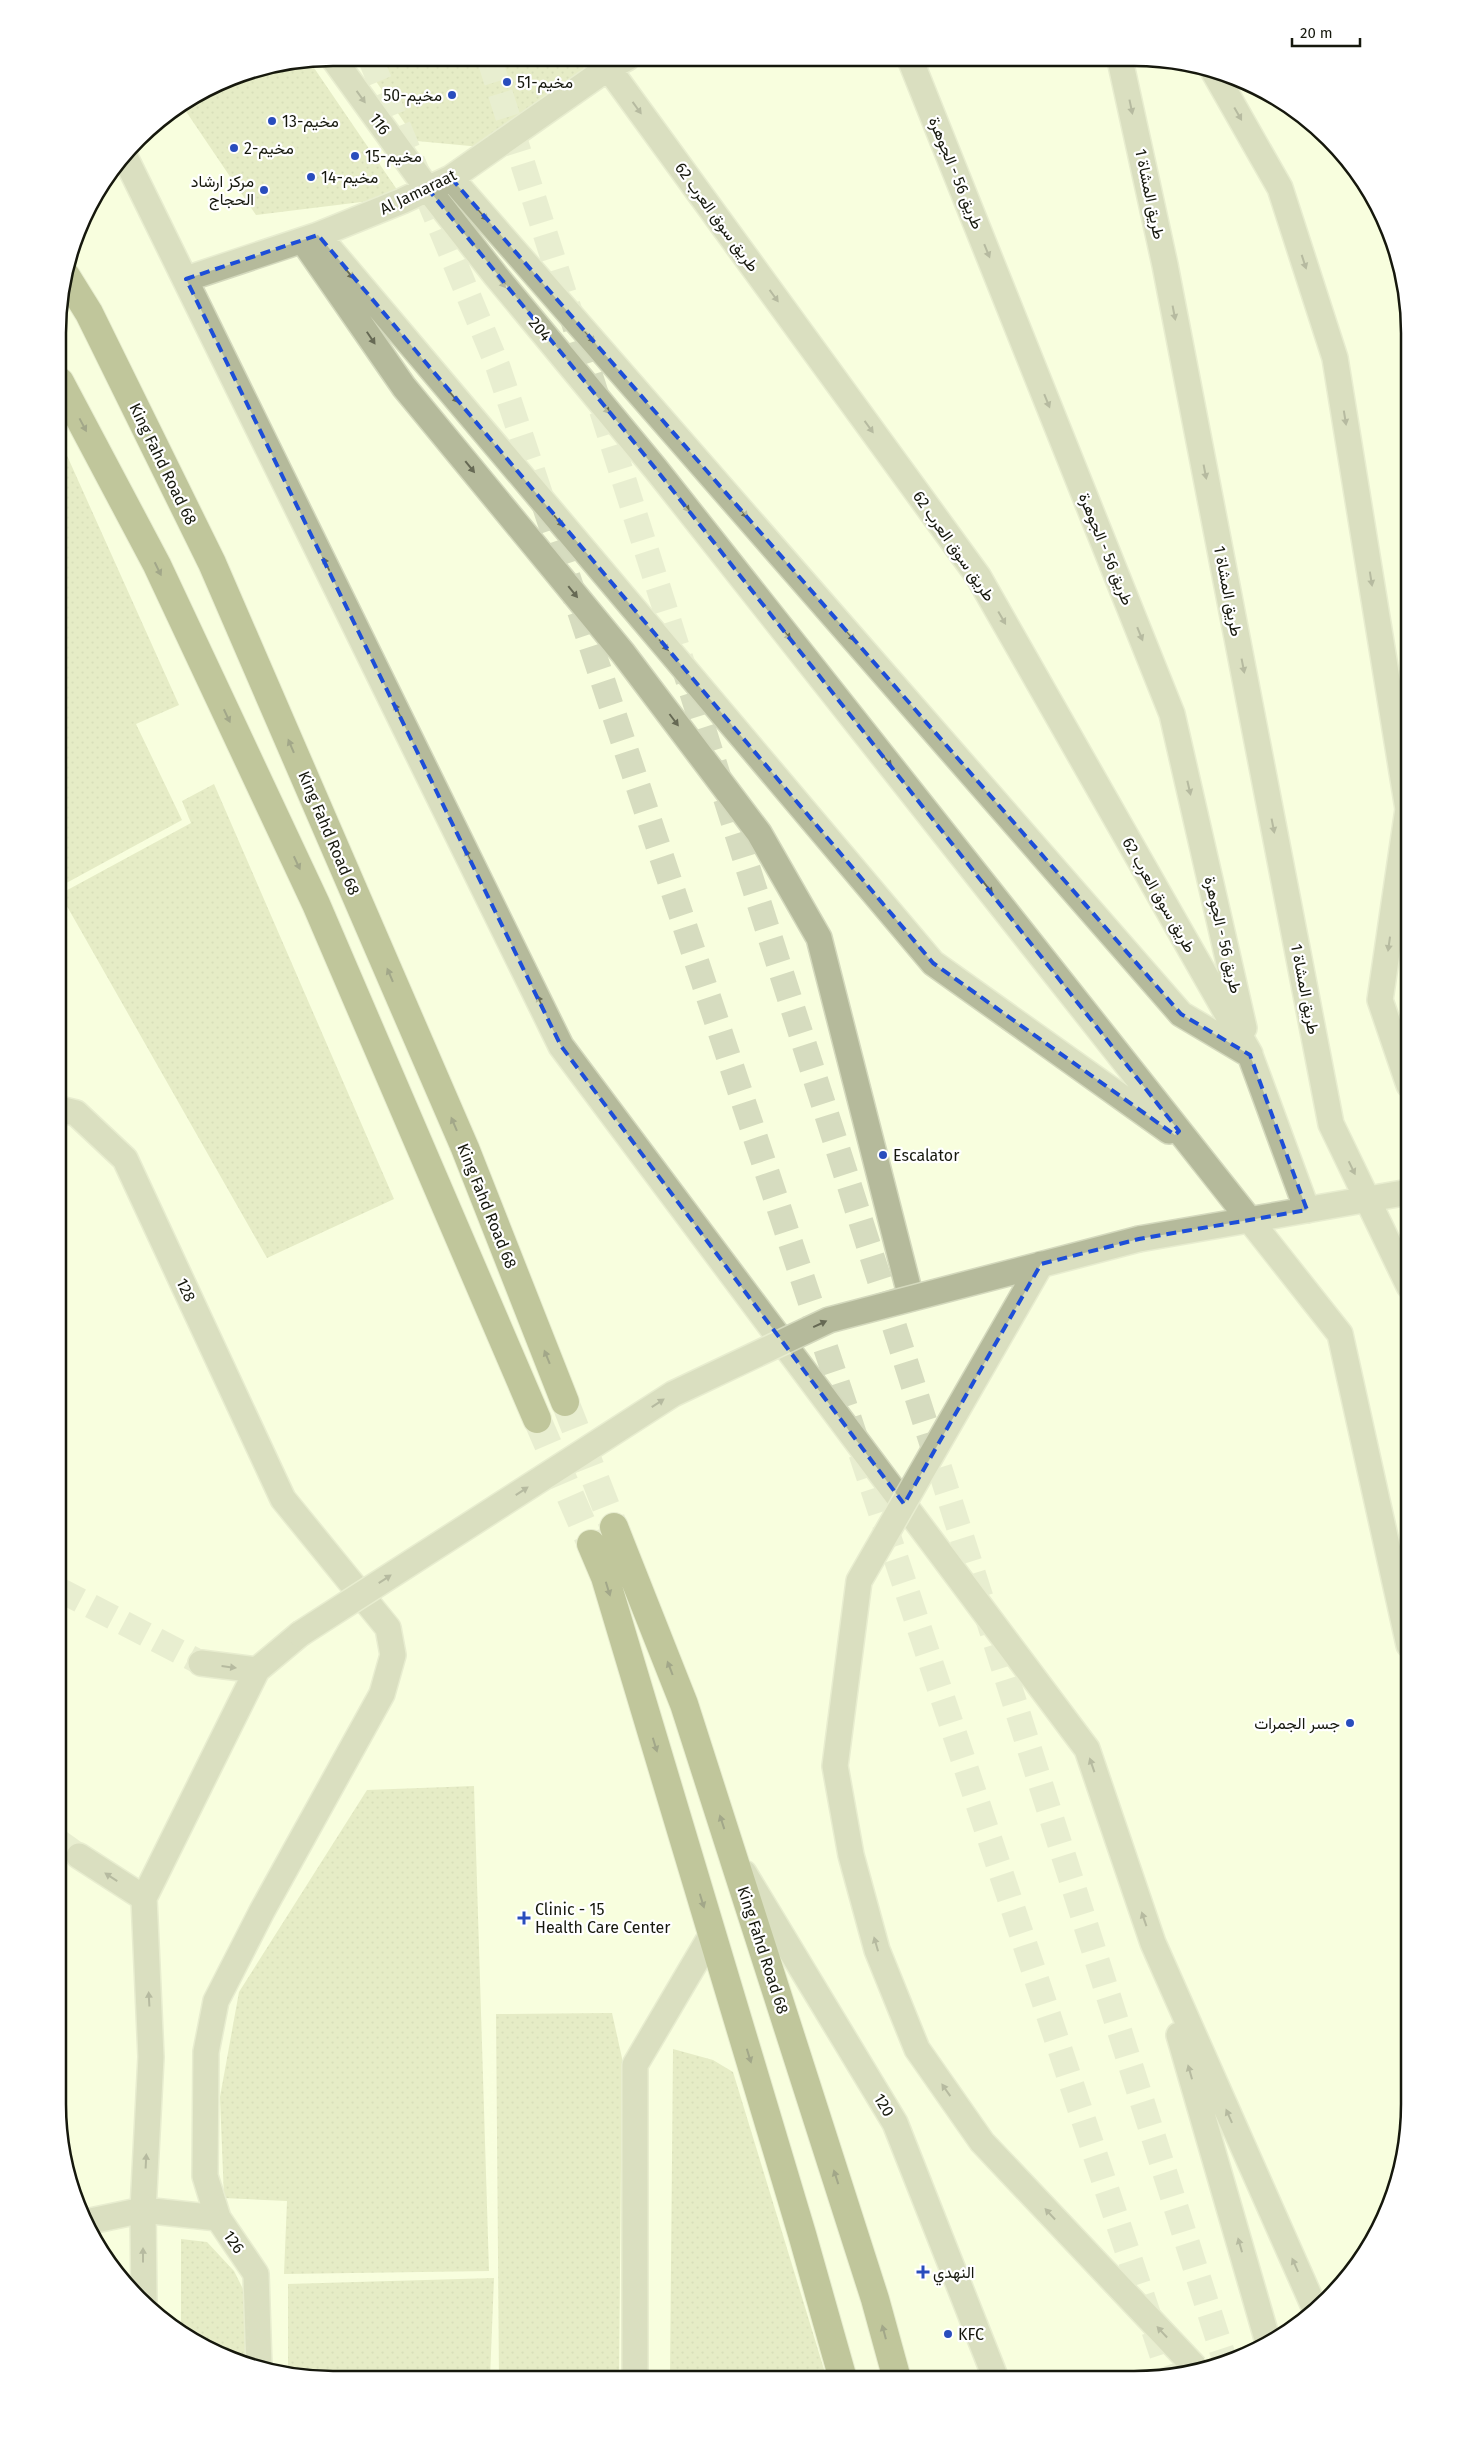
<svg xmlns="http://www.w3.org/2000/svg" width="1467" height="2437" viewBox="0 0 1467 2437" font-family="'Fira Sans',Vazirmatn,sans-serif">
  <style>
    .green { fill: url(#green-dots) }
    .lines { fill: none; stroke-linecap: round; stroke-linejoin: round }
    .minor-tunnel { stroke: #d6dcbf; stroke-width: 25; stroke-dasharray: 25 12; stroke-linecap: butt }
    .major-tunnel { stroke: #d6dcbf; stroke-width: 28; stroke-dasharray: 28 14; stroke-linecap: butt }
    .minor-casing { stroke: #d4d9bd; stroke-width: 28 }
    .major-casing { stroke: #d4d9bd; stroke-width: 30 }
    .minor { stroke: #b5ba9b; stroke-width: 25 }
    .major { stroke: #7c844a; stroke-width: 28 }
    .minor-bridge-casing { stroke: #d4d9bd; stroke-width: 28; stroke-linecap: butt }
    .minor-bridge { stroke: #b5ba9b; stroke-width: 25 }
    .oneway { fill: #666954 }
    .oneway2 { fill: #3a3e22 }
    .marked { fill: none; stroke: #1d4ed8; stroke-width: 4; stroke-dasharray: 10 6; stroke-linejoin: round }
    .poi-dot { fill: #294dbd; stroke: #fff; stroke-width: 2 }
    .labels { text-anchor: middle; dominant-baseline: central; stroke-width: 4.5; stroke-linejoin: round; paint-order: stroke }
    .poi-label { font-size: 16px; fill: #16180d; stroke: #fff; text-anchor: start }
    .street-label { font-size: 16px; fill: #16180d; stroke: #fff }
    .rim { fill: none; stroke: #16180d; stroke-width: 2.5 }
  </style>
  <defs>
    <pattern id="green-dots" width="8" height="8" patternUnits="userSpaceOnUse" patternTransform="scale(1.25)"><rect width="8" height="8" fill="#d0d8a8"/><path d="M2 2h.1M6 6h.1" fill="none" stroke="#b2b98f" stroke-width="1.8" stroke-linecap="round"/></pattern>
  </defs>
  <rect width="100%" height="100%" fill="#f8fede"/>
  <path class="green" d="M360,58H577L589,75L481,147L417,141Z
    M310,62L402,197L256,215L183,107L228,78Z
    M60,440L179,705L136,724L182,820L59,887Z
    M214,784L394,1199L267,1258L60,894L191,823L182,801Z
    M474,1786L489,2271L284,2274L287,2201L224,2198L220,2097L239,1992L367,1790Z
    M612,2013L622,2058L619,2378H499L496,2014Z
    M673,2049L713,2060L733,2072L827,2379L670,2378Z
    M181,2239L207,2242L234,2271L245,2293V2363L227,2358L181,2331Z
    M494,2278L490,2378L297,2377L288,2375V2284Z"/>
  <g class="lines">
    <path class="minor-tunnel" d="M370,58L498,367L1168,2373
      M489,58L1225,2361
      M58,1589L201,1663
      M58,1841L79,1856"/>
    <path class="major-tunnel" d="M565,1402L614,1527
      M537,1419L591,1544"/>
    <defs>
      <path id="minor" d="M333,58L424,184L496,276L655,468L1340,1334L1409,1645
        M601,58L978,576L1250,1054
        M910,59L1172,714L1244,1028
        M1120,60L1165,265L1331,1124L1409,1286
        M1214,72L1280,188L1335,358L1408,809L1380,1000L1409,1085
        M126,159L561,1046L1087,1749L1153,1943L1315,2309
        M451,178L1181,1014L1250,1055L1307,1210
        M318,235L933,963L1169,1131
        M303,241L404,387L623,653L759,833L819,938L911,1298
        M186,279L318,235L402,201L451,178L608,68L627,58
        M59,1109L76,1113L125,1159L283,1499L388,1628L393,1655L382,1694L262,1911L216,2001L206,2052L205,2176L218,2218
        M1139,1239L1409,1192
        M201,1663L257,1670
        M79,1856L144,1898
        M744,1873L895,2123L996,2379
        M1179,2035L1268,2342
        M86,2222L143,2210L218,2218L256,2274L259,2367
        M144,2301L143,2210L151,2057L144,1898L257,1670L300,1634
        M635,2378V2065L712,1934"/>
      <path id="major" d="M66,276L89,313L212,563L465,1148L565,1402
        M60,382L157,565L316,904L537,1419
        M614,1527L684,1704L875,2299L897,2379
        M591,1544L605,1577L802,2234L843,2379"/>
    </defs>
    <use href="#minor" class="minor-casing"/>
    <use href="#major" class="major-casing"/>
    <use href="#minor" class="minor"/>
    <use href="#major" class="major"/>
    <defs>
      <path id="minor-bridge" d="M1041,1264L859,1581L835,1766L851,1855L877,1950L917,2049L982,2142L1195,2367
        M300,1634L673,1394L829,1320L1139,1239"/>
    </defs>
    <use href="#minor-bridge" class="minor-bridge-casing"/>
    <use href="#minor-bridge" class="minor-bridge"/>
  </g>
  <defs><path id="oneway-solid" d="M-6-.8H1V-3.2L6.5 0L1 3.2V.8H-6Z" transform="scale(1.25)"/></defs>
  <g class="oneway">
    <use href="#oneway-solid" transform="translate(361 97) rotate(54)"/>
    <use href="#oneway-solid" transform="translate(1131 107) rotate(78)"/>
    <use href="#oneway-solid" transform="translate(637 108) rotate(54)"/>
    <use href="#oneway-solid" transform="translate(1238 114) rotate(60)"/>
    <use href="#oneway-solid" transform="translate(483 215) rotate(49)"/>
    <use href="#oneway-solid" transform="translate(987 251) rotate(68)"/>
    <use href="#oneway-solid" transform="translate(1304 262) rotate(72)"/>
    <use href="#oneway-solid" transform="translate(349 273) rotate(50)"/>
    <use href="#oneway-solid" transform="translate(501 282) rotate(51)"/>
    <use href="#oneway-solid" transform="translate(774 296) rotate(54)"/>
    <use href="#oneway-solid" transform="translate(1174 313) rotate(79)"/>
    <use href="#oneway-solid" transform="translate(590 337) rotate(49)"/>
    <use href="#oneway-solid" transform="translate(371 338) rotate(56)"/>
    <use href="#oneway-solid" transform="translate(454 397) rotate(50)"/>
    <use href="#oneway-solid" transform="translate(1047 401) rotate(68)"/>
    <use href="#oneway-solid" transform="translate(605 408) rotate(50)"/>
    <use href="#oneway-solid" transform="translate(1345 418) rotate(81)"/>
    <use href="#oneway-solid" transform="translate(869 427) rotate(54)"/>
    <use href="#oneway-solid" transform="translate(470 467) rotate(51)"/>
    <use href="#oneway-solid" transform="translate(1205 472) rotate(79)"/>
    <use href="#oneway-solid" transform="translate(685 506) rotate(52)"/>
    <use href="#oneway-solid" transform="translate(743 512) rotate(49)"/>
    <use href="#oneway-solid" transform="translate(559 521) rotate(50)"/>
    <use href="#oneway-solid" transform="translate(326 564) rotate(-116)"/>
    <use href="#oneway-solid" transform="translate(1371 579) rotate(81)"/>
    <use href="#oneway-solid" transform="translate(573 592) rotate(51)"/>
    <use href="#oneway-solid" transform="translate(1002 618) rotate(60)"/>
    <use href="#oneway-solid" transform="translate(786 634) rotate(52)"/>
    <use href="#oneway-solid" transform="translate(1140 634) rotate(68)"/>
    <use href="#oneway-solid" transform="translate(850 635) rotate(49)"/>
    <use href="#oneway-solid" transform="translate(664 645) rotate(50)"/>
    <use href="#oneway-solid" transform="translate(1243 666) rotate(79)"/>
    <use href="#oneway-solid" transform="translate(397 710) rotate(-116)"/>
    <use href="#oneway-solid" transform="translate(674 720) rotate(53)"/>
    <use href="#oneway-solid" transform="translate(887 761) rotate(52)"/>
    <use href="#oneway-solid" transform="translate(1189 788) rotate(77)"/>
    <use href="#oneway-solid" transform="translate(1273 826) rotate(79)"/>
    <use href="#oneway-solid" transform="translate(468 856) rotate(-116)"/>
    <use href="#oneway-solid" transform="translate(988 888) rotate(52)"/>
    <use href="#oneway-solid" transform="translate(1389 944) rotate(98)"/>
    <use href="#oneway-solid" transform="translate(540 1002) rotate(-116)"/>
    <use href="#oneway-solid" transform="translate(1352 1168) rotate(64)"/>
    <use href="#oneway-solid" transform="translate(820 1324) rotate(-25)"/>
    <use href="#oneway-solid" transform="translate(658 1403) rotate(-33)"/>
    <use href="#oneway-solid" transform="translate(522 1491) rotate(-33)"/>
    <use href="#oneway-solid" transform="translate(385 1579) rotate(-33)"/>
    <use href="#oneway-solid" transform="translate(229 1667) rotate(7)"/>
    <use href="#oneway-solid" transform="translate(1092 1765) rotate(-109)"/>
    <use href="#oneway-solid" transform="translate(111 1877) rotate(-147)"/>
    <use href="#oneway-solid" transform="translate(1144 1919) rotate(-109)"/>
    <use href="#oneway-solid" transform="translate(876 1944) rotate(-106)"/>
    <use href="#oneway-solid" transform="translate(149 1999) rotate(-93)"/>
    <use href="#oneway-solid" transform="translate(1190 2072) rotate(-106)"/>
    <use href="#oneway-solid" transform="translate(946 2090) rotate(-125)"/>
    <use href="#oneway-solid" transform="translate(1229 2116) rotate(-114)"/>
    <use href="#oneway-solid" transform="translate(146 2161) rotate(-87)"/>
    <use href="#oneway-solid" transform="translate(1050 2214) rotate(-133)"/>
    <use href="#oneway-solid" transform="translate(1240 2245) rotate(-106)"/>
    <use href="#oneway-solid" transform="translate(143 2255) rotate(-90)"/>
    <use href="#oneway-solid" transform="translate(1295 2265) rotate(-114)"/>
    <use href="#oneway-solid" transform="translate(1162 2332) rotate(-133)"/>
  </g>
  <g class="oneway2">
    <use href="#oneway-solid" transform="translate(83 425) rotate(62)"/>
    <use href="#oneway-solid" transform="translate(158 569) rotate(64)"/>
    <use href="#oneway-solid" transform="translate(227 716) rotate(65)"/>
    <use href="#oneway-solid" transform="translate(291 746) rotate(-113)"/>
    <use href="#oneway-solid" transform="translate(297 863) rotate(65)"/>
    <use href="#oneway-solid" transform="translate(390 975) rotate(-113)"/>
    <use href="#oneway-solid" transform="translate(454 1124) rotate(-113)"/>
    <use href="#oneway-solid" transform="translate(547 1357) rotate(-112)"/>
    <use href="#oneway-solid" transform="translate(608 1589) rotate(73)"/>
    <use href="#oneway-solid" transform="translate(670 1668) rotate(-111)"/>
    <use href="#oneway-solid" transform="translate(655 1745) rotate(73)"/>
    <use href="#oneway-solid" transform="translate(722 1822) rotate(-108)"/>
    <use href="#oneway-solid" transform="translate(702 1901) rotate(73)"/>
    <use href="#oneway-solid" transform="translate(749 2056) rotate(73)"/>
    <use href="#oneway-solid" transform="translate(836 2177) rotate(-108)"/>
    <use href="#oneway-solid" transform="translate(884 2332) rotate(-105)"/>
  </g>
  <path d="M0 0H1467V2437H0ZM451,178L1181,1014L1250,1055L1307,1210L1139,1239L1041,1264L904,1504L561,1046L186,279L318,235L933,963L1175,1135L1179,1131L655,468L428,189Z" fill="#f8fede" fill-opacity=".55" fill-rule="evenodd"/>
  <path class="marked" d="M451,178L1181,1014L1250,1055L1307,1210L1139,1239L1041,1264L904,1504L561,1046L186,279L318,235L933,963L1175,1135L1179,1131L655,468L428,189Z"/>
  <g class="poi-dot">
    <circle cx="507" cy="82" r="5"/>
    <circle cx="452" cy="95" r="5"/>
    <circle cx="272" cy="121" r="5"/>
    <circle cx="234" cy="148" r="5"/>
    <circle cx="355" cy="156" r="5"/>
    <circle cx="311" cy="177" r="5"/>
    <circle cx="264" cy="190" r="5"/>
    <circle cx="883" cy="1155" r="5"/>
    <circle cx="1350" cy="1723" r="5"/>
    <path d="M521.5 1910.5h5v5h5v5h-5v5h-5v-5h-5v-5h5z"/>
    <path d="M920.5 2264.5h5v5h5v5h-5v5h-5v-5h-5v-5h5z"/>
    <circle cx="948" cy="2334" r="5"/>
  </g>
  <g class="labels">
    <g class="poi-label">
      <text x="517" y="82">مخيم-51</text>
      <text x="442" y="95" text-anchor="end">مخيم-50</text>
      <text x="282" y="121">مخيم-13</text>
      <text x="244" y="148">مخيم-2</text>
      <text x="365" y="156">مخيم-15</text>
      <text x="321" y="177">مخيم-14</text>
      <text x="254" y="181" text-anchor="end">مركز ارشاد<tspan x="254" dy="18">الحجاج</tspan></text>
      <text x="893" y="1155">Escalator</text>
      <text x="1340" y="1723" text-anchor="end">جسر الجمرات</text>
      <text x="535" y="1909">Clinic - 15<tspan x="535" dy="18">Health Care Center</tspan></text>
      <text x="933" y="2272">النهدي</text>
      <text x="958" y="2334">KFC</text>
    </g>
    <g class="street-label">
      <text transform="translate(380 124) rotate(54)">116</text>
      <text transform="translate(956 173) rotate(68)">طريق 56 - الجوهرة</text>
      <text transform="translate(418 192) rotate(-26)">Al Jamaraat</text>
      <text transform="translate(1150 194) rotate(78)">طريق المشاة 1</text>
      <text transform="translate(717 217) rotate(54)">طريق سوق العرب 62</text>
      <text transform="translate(540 329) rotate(50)">204</text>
      <text transform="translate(163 464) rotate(64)">King Fahd Road 68</text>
      <text transform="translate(954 546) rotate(55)">طريق سوق العرب 62</text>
      <text transform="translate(1106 549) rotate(68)">طريق 56 - الجوهرة</text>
      <text transform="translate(1228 591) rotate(79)">طريق المشاة 1</text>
      <text transform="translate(329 833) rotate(67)">King Fahd Road 68</text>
      <text transform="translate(1159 895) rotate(60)">طريق سوق العرب 62</text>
      <text transform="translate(1223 935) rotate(77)">طريق 56 - الجوهرة</text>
      <text transform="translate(1305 989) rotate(79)">طريق المشاة 1</text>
      <text transform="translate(487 1206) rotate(68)">King Fahd Road 68</text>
      <text transform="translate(186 1290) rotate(65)">128</text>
      <text transform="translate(763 1950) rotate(72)">King Fahd Road 68</text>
      <text transform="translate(884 2105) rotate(59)">120</text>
      <text transform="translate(234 2242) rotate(55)">126</text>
    </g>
  </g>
  <path d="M0 0H1467V2437H0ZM333 66H1134A267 267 0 0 1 1401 333V2104A267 267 0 0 1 1134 2371H333A267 267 0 0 1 66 2104V333A267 267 0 0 1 333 66Z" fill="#fff" fill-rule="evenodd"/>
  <path class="rim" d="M333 66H1134A267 267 0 0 1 1401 333V2104A267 267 0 0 1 1134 2371H333A267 267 0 0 1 66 2104V333A267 267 0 0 1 333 66Z"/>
  <path d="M1292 38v8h68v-8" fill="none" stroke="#16180d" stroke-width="2.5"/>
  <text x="1300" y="38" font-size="15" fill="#16180d" stroke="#ffffff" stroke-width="4" paint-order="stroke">20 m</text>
</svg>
